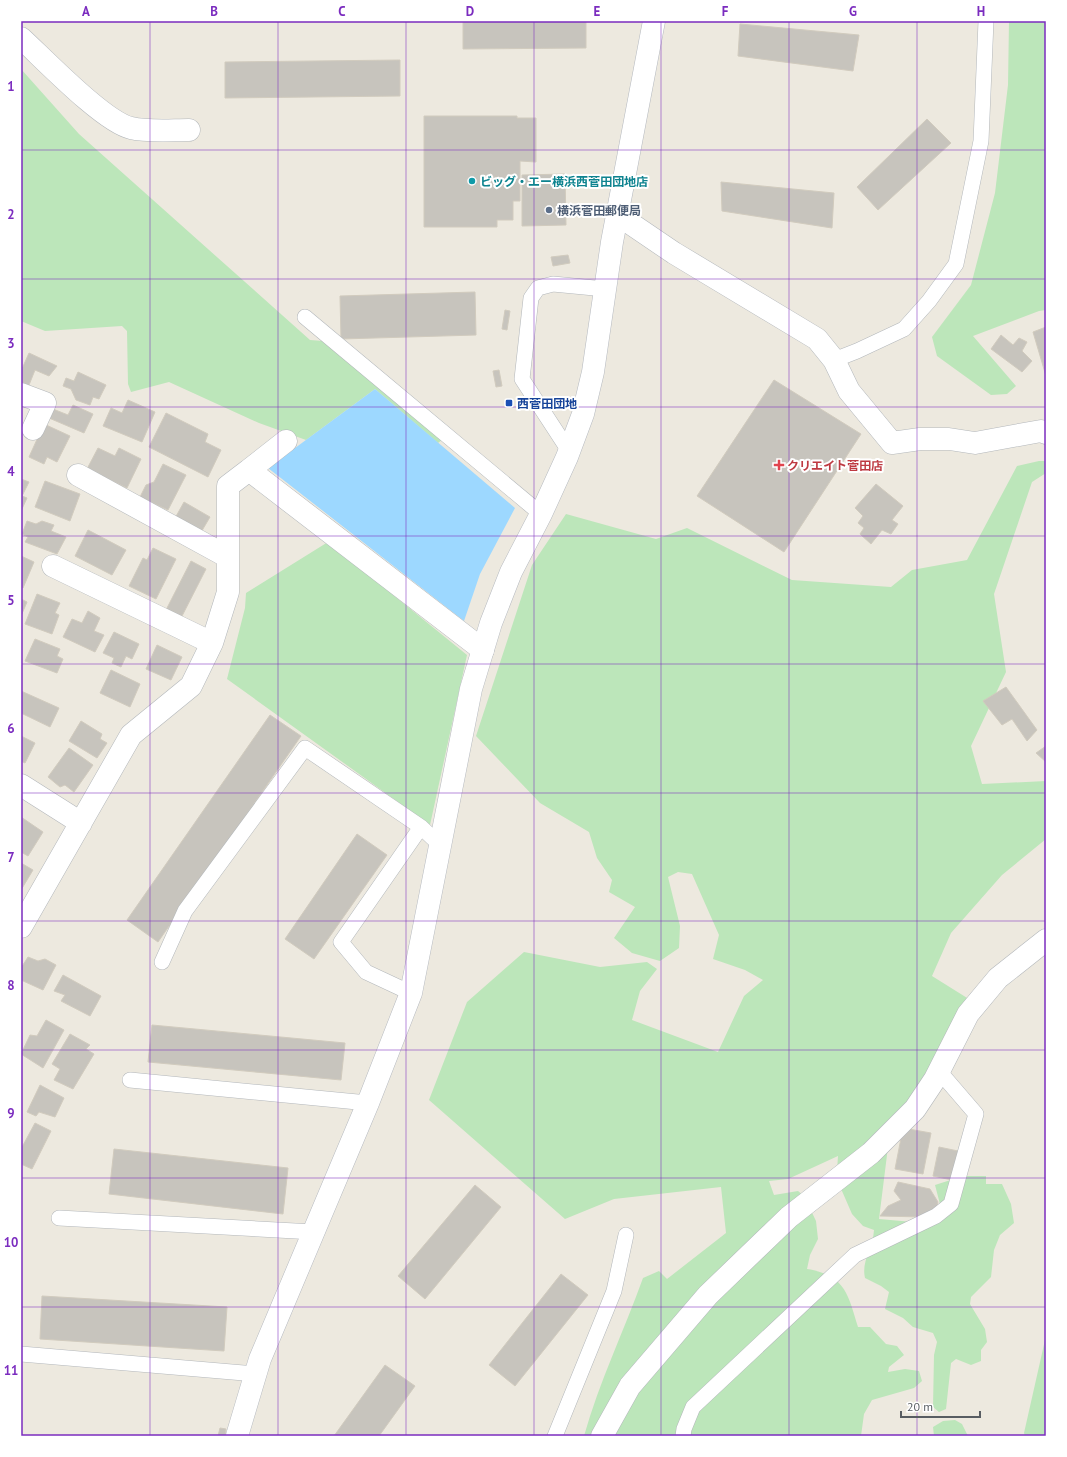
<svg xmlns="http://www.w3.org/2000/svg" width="1067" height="1457" viewBox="0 0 1067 1457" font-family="'PT Sans','Noto Sans JP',sans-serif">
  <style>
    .green { fill: #bce6ba }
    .water { fill: #9dd8ff }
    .building { fill: #c7c4bd; stroke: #d1cbbe }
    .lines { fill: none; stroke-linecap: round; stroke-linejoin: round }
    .lane-casing { stroke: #b3b7bb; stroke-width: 16 }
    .street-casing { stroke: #b3b7bb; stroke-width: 23 }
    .secondary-casing { stroke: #b6bac0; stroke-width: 23 }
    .lane { stroke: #fff; stroke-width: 15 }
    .street { stroke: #fff; stroke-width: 22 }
    .secondary { stroke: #fff; stroke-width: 22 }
    .grid { fill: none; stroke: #7b2cbf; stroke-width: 1; stroke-opacity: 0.55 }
    .culture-dot { fill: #0f9aa8; stroke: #fff; stroke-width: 1.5 }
    .service-dot { fill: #5c6f8a; stroke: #fff; stroke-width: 1.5 }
    .transit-dot { fill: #1a4fb4; stroke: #fff; stroke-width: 1.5 }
    .health-dot { fill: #e0444e; stroke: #fff; stroke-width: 1.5 }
    .labels { text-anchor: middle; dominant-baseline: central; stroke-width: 4; stroke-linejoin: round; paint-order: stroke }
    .culture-label { font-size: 12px; font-weight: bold; fill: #0d838f; stroke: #fff; text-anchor: start }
    .service-label { font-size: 12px; font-weight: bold; fill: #4e5e75; stroke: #fff; text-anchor: start }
    .transit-label { font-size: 12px; font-weight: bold; fill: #164399; stroke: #fff; text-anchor: start }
    .health-label { font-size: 12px; font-weight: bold; fill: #be3a42; stroke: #fff; text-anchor: start }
    .neatline { fill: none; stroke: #7b2cbf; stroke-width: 1.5 }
    .grid-label { font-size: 13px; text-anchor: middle; font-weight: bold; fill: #7b2cbf }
  </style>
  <rect width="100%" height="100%" fill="#ede9df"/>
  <path class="green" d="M1009,21H1046V310L1039,311L973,336L1016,386L1007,394L991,395L937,356L932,337L971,285L995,193L1008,85Z
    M21,69L79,134L310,340L323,341L443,439L438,443L375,389L306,440L259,423L169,382L131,392L128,384L127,331L122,326L45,331L21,321Z
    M1039,461H1046V473L1032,482L994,594L1006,672L971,746L982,784L1046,781V839L1002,875L951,933L932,976L972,1001L889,1139L879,1219L924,1223L941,1208L935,1185L963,1176H986V1184H1002L1011,1204L1014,1223L1000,1235L994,1250L991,1277L971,1297L970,1304L985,1329L987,1342L981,1350V1361L971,1365L956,1359L951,1363L946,1409L939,1412L933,1407L934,1355L937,1342L933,1333L913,1327L903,1318L885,1309L889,1292L881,1286L865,1278C861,1261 873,1248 874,1230L863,1226L852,1214L842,1191L837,1171L838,1156L788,1179L769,1181L774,1195L798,1191L804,1196L816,1221L818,1239L810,1255L807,1269C845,1275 848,1294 858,1327H870L886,1344L897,1346L904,1355L889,1367L888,1372L905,1369L919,1371L922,1381L914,1388L872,1400L864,1414L861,1436H584C599,1382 624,1331 643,1278L659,1271L667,1279L726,1233L721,1187L614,1199L565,1219L429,1100L467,1002L524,952L600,967L647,962L657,969L640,991L632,1020L718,1052L744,996L763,980L745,970L713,959L719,935L692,874L678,872L668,877L680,926L679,948L660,961L632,953L614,938L635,907L609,892L612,880L597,858L589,832L540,803L476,736L532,565L566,514L656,539L687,528L792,580L891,587L912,570L967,560L1017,466Z
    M328,542L467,655L430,825L227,679L245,608L246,593Z
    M1046,1322V1436H1025L1024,1433L1045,1340Z
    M955,1420L962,1424L968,1436H934L933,1427L943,1421Z"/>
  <path class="water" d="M375,389L515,508L480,574L464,621L268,468Z"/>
  <path class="building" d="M463,21H586V48L463,49Z
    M740,24L859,35L853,71L738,56Z
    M400,60V96L225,98V62Z
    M424,116H517V118H536V162L520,161V201H513V220H497V227H424Z
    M927,119L951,143L878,210L857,187Z
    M565,174L566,225L522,226V175Z
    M721,182L834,193L832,228L722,211Z
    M568,255L570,263L553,266L551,257Z
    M475,292L476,335L341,339L340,296Z
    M505,310L510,311L507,330L502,329Z
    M1046,327V376L1033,332Z
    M1001,335L1013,345L1019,338L1027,342L1022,351L1032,361L1022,372L991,349Z
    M29,353L57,366L49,376L35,370L29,385L21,382V371Z
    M499,370L502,386L496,387L493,371Z
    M78,372L106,385L99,399L93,397L90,405L76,400L71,389L63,386L66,378L74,381Z
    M774,380L861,434L784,552L697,496Z
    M128,400L155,412L142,442L103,426L111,408L122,413Z
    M73,405L93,414L84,433L49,418L53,409L68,415Z
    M166,413L208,434L205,442L221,450L208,477L149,447Z
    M44,424L70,436L57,462L47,457L44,464L29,457Z
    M98,448L115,456L119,448L141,459L127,488L87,469Z
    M163,464L186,475L168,510L140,497L146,485L154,482Z
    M21,479L29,482L22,496L27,498L21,511Z
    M45,481L80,494L70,521L35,507Z
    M876,484L903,506L892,520L898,524L891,534L882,530L871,544L860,534L864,528L858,523L863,516L855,508Z
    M184,502L210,517L200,534L174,520Z
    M27,521L36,524L42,521L54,525L51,531L66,537L57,554L25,542L28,537L22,534Z
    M88,530L126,550L112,575L75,556Z
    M153,548L176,559L156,599L129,586L143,558L147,560Z
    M21,556L34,562L23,588L21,587Z
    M191,561L206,569L181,618L166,610Z
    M37,594L60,603L55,613L59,615L52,634L25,624Z
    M21,599L27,602L21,616Z
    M88,611L100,618L94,631L104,635L95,652L63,637L72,619L82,623Z
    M114,632L139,644L132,659L126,656L121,667L112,663L114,658L103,653Z
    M35,639L60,649L57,656L63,659L57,673L25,661Z
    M157,645L182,657L171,680L146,669Z
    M111,670L140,684L130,707L100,693Z
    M1006,687L1037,730L1027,741L1012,719L1002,725L983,701Z
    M21,691L59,708L50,727L21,713Z
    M270,715L301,736L158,942L127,920Z
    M81,721L102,734L100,739L107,743L97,758L69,741Z
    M21,736L35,743L25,763L21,761Z
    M1046,746V762L1036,753Z
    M69,748L93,765L74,792L65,785L60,787L48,777Z
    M21,817L43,832L28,856L21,852Z
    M357,834L387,855L314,959L285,939Z
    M21,863L33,870L21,890Z
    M28,957L38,961L45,959L56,965L43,990L21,980V968Z
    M63,975L101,996L90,1016L61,1001L65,995L54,991Z
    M46,1020L64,1030L43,1068L21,1054L30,1035L37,1036Z
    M152,1025L345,1043L341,1080L148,1062Z
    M70,1034L90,1045L86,1049L94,1054L73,1089L54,1080L60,1069L52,1064Z
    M40,1085L64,1098L55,1117L39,1112L36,1116L27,1112Z
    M35,1123L51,1131L32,1169L21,1164V1149Z
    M903,1128L931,1133L923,1174L895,1169Z
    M939,1147L958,1151L952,1180L933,1176Z
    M114,1149L288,1168L283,1214L109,1194Z
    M898,1182L930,1189L938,1202L936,1209L924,1217L880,1216L888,1206L901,1200L894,1191Z
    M475,1185L501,1207L425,1299L398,1276Z
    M561,1274L588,1295L515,1386L489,1365Z
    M42,1296L227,1307L224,1351L40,1339Z
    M385,1365L415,1386L379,1436H334Z
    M220,1428L226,1429L225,1436H218Z"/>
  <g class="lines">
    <defs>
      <path id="lane" d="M305,317L541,514
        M834,360L857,351L904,329L929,301L956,264L981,141L986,21
        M569,451L522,379L531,298L538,288L553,284L605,289
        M162,962L185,911L305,748L421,827L439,844
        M411,993L366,972L341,942L421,827
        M130,1080L368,1103
        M59,1218L314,1232
        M21,1354L256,1374
        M555,1436L614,1291L626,1235
        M683,1436L684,1429L693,1407L855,1255L936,1216L951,1204L976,1114L939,1071"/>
      <path id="street" d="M21,38C44,59 104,122 131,128C147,132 171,130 189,130
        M618,215L674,253L817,339L834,360L849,391L892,443L920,439H949L975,443L1041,431L1046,433
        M21,394L45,403L33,429
        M249,470L286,441
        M78,475L228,557
        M53,566L212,643
        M21,785L81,823
        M21,927L131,735L191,686L212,643L228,592V486L249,470L483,650
        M602,1436L630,1386L708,1295L789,1217L871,1153L915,1109L935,1079L968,1014L998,978L1046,940"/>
      <path id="secondary" d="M237,1436L260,1359L368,1103L411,993L471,689L491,623L511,572L541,514L567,457L583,414L593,372L612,242L654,21"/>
    </defs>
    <use href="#lane" class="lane-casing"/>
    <use href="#street" class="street-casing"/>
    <use href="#secondary" class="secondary-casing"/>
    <use href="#lane" class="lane"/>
    <use href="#street" class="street"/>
    <use href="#secondary" class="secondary"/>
  </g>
  <path class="grid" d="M150,21V1436M278,21V1436M406,21V1436M534,21V1436M661,21V1436M789,21V1436M917,21V1436M21,150H1046M21,279H1046M21,407H1046M21,536H1046M21,664H1046M21,793H1046M21,921H1046M21,1050H1046M21,1178H1046M21,1307H1046"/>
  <circle class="culture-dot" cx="472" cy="181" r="4"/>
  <circle class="service-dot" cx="549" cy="210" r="4"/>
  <rect class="transit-dot" x="505" y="399" width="8" height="8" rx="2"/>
  <path class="health-dot" d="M777 459h4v4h4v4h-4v4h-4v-4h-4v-4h4z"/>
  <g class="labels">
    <g class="culture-label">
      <text x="480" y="181">ビッグ・エー横浜西菅田団地店</text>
    </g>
    <g class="service-label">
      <text x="557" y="210">横浜菅田郵便局</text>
    </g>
    <g class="transit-label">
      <text x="517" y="403">西菅田団地</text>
    </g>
    <g class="health-label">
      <text x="787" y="465">クリエイト菅田店</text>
    </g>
  </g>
  <rect width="1067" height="1457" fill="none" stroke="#ffffff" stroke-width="44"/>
  <path d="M901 1411v6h79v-6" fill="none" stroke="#585d62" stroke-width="2"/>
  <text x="907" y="1411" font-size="12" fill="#585d62" stroke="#ffffff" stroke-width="3" paint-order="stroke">20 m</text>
  <rect x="22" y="22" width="1023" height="1413" class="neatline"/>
  <g class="grid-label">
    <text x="86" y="16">A</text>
    <text x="214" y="16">B</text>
    <text x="342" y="16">C</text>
    <text x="470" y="16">D</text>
    <text x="597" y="16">E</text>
    <text x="725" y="16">F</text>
    <text x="853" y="16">G</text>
    <text x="981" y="16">H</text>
    <text x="11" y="91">1</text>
    <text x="11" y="219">2</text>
    <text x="11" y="348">3</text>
    <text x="11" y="476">4</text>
    <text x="11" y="605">5</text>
    <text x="11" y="733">6</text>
    <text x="11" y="862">7</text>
    <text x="11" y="990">8</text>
    <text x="11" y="1118">9</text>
    <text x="11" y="1247">10</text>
    <text x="11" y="1375">11</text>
  </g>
</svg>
